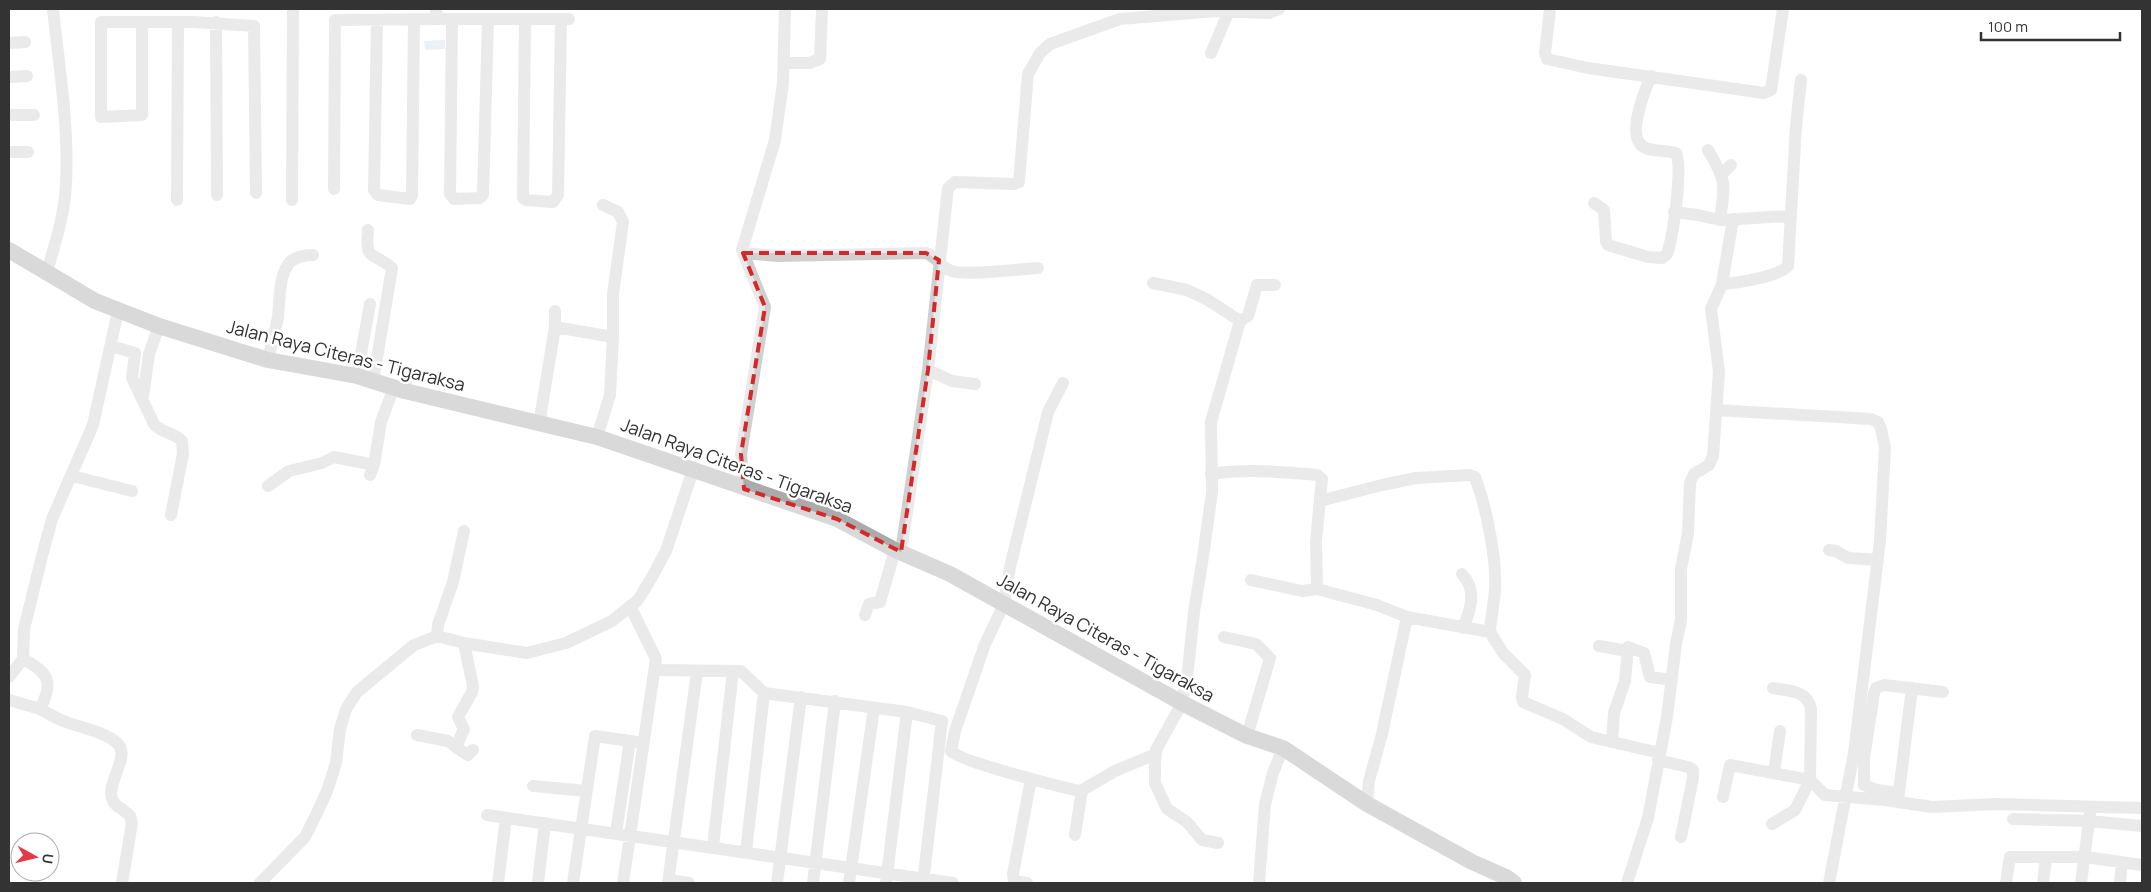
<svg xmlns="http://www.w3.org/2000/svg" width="2151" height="892" viewBox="0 0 2151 892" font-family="Manrope,sans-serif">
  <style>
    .water { fill: #cfe2ee }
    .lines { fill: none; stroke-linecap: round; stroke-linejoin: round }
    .minor { stroke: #d0d0d0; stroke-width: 12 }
    .major { stroke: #ababab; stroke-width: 16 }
    .marked { fill: none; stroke: #d62828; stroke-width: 4; stroke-dasharray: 10 6; stroke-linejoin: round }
    .labels { text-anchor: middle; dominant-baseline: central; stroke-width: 5; stroke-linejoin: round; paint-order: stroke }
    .street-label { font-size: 18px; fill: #333; stroke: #fff }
  </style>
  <rect width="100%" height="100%" fill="#fff"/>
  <path class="water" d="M445,40V49L425,50L424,41Z"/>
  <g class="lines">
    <path class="minor" d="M436,9L437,19H569
      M1550,9L1545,53L1547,59L1588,68L1764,93L1771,90L1783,9
      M525,19L523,198L526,200L553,202L558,195L561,19
      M377,20L374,190L378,195L410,199L412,195L414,20
      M452,20L450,194L454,199L480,198L483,195L488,19
      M142,22V115L101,117V22H193L254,26L256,193
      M216,22L217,195
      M9,43L25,42
      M1211,53L1229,11
      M784,63H809L820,59L822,9
      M9,77L27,76
      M9,115H34
      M1708,150C1727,182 1725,184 1720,220
      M9,152H28
      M1721,175L1731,165
      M334,189L335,20L437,19
      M177,200L178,22
      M292,200L293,9
      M1594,203L1604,210L1606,241L1608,245L1648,257L1662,258L1667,254C1673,237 1683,168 1676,153C1666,150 1650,152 1642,146C1627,134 1645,90 1651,76
      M1674,212L1698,215L1720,220L1790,216
      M368,230C365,262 372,251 392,268L373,382
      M743,253L778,256L926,253C937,257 941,268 952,271C965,276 1020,269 1038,268
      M47,272C55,243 65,214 66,183C69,126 59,66 53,9
      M1153,283L1187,290L1208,300L1240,321L1211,422L1212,492L1203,557L1194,612L1188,670L1182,703L1156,750L1155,763V783L1167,809L1187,822L1202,840L1218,843
      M1722,284C1737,283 1778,277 1788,266L1796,126L1801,80
      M1240,321L1248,316L1257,285H1275
      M555,327L613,337
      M111,346L135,353L132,378L154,424C161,433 174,432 182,441L183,454L171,515
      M268,360C271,346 275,332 278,317C280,301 278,274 291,261C298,256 306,255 313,255
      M928,370L952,381L975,384
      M357,376L370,304
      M1063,383L1048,412L1010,567L1004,604L985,644L955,731L951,751C961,762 1058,786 1079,791L1084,789L1115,771L1156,754
      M405,391L407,371
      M143,397L149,354L159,326
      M1717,410L1871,419L1878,422L1881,429L1885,447L1880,541L1854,753L1829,883
      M542,424L541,412L555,327V311
      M597,437L610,395L613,337V294L623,222L618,212L603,205
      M1211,474C1247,468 1281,472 1317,475L1322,479L1316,541L1317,589
      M370,475L374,465L381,422L394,387
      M72,476L132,491
      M268,486L289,471L322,463L334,457L374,465
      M744,489L741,454L765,307L742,250L775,140L783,83L785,9
      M1320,501L1382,485L1416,478L1470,475L1475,477C1486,506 1497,559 1495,589C1494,603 1491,618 1490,632
      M1829,550L1836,551L1848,558L1878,560
      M901,552L928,370L948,188L955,182L1014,184L1019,182L1028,74L1040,53L1050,44L1120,19L1216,11L1269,13L1279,9
      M1462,574C1477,590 1471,609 1463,628
      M1251,580L1302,591L1317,589L1377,605L1407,617L1490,632L1503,653L1525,675L1522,697L1523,702L1563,719L1591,737L1612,742
      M865,615L869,604L880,602L895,550
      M437,636L438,625L453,582L464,531
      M1224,637L1256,644L1270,658L1247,736
      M1599,646L1627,651
      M655,670L741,671L764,693L746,852
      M9,677L23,659L24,629L42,556L52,519L93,425L118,311
      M764,693L907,712L942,721L923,883
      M9,700L40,709C54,682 49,673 23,659
      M40,709C47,713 54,717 61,720C77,727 104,731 117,743C132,756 104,785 113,801C116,807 125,810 130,816L132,823L122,883
      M417,735L448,741L456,747L464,729L458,717L472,692L473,686L464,643
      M456,747L468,755L473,750
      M1660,753L1612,742L1614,713L1625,681L1628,647L1644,653L1650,677L1672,680
      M1658,760L1688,767L1693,770V778L1681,837
      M1774,772L1780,731
      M533,786L586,791
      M1898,793L1877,790L1864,785V758L1874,693L1876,688L1884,685L1943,692
      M1723,797L1730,765L1810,780L1825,795L1885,800L1932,807L1995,804L2142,808
      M1898,800L1912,688
      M1367,804L1369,781L1382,734L1407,617
      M487,815L953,883
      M2013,819L2089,821L2142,826
      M1772,824L1795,810L1810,780L1811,709C1807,690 1790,691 1773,688
      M616,833L630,741
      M1075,835L1082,790
      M713,847L733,671
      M669,880L689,883
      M260,883L305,837L317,813L327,791L336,763L340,729L346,709L357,692L414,645L437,636L464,643L527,653L566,643L612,621L638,600L652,577L666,551L693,470
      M498,883L506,818
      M538,883L545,823
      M573,883L595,736L644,743
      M623,883L656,659L630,606
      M668,883L697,672
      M777,883L801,697
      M813,883L835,701
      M849,883L874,708
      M886,883L907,712
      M1027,883L1014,881L1013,874L1031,779
      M1259,883L1265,804L1273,773L1283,748
      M1627,883L1648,818L1667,717L1676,644L1681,620V569L1688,533L1690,483L1694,474L1709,465L1713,456L1719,372L1711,309L1722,284L1733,219
      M2006,883L2010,857H2085L2142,865
      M2043,883L2046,857
      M2081,883L2090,814
      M2120,883L2122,862"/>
    <path class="major" d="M9,250L95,301L159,326L268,360L357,376L405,391L597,437L837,519L895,550L950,574L1182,703L1247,736L1283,748L1367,804L1472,862L1506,877L1514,883"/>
  </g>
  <path d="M0 0H2151V892H0ZM743,253H926L939,260L928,370L901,552L837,519L744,489L741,454L765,307Z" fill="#fff" fill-opacity=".55" fill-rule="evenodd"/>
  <path class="marked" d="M743,253H926L939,260L928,370L901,552L837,519L744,489L741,454L765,307Z"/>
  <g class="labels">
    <g class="street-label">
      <text transform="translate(346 355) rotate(14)">Jalan Raya Citeras - Tigaraksa</text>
      <text transform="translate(737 465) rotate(20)">Jalan Raya Citeras - Tigaraksa</text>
      <text transform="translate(1106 637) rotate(29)">Jalan Raya Citeras - Tigaraksa</text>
    </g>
  </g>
  <rect width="2151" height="892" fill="none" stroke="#333333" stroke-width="20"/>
  <g transform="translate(35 857) rotate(98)"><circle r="24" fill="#ffffff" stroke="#adadad"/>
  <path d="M0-4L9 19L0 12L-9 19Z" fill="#e63946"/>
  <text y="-8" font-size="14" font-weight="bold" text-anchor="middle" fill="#333333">U</text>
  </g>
  <path d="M1981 32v8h139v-8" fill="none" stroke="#333333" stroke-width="2.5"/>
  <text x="1988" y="32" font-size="15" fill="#333333" stroke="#ffffff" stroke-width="4" paint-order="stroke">100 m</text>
</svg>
